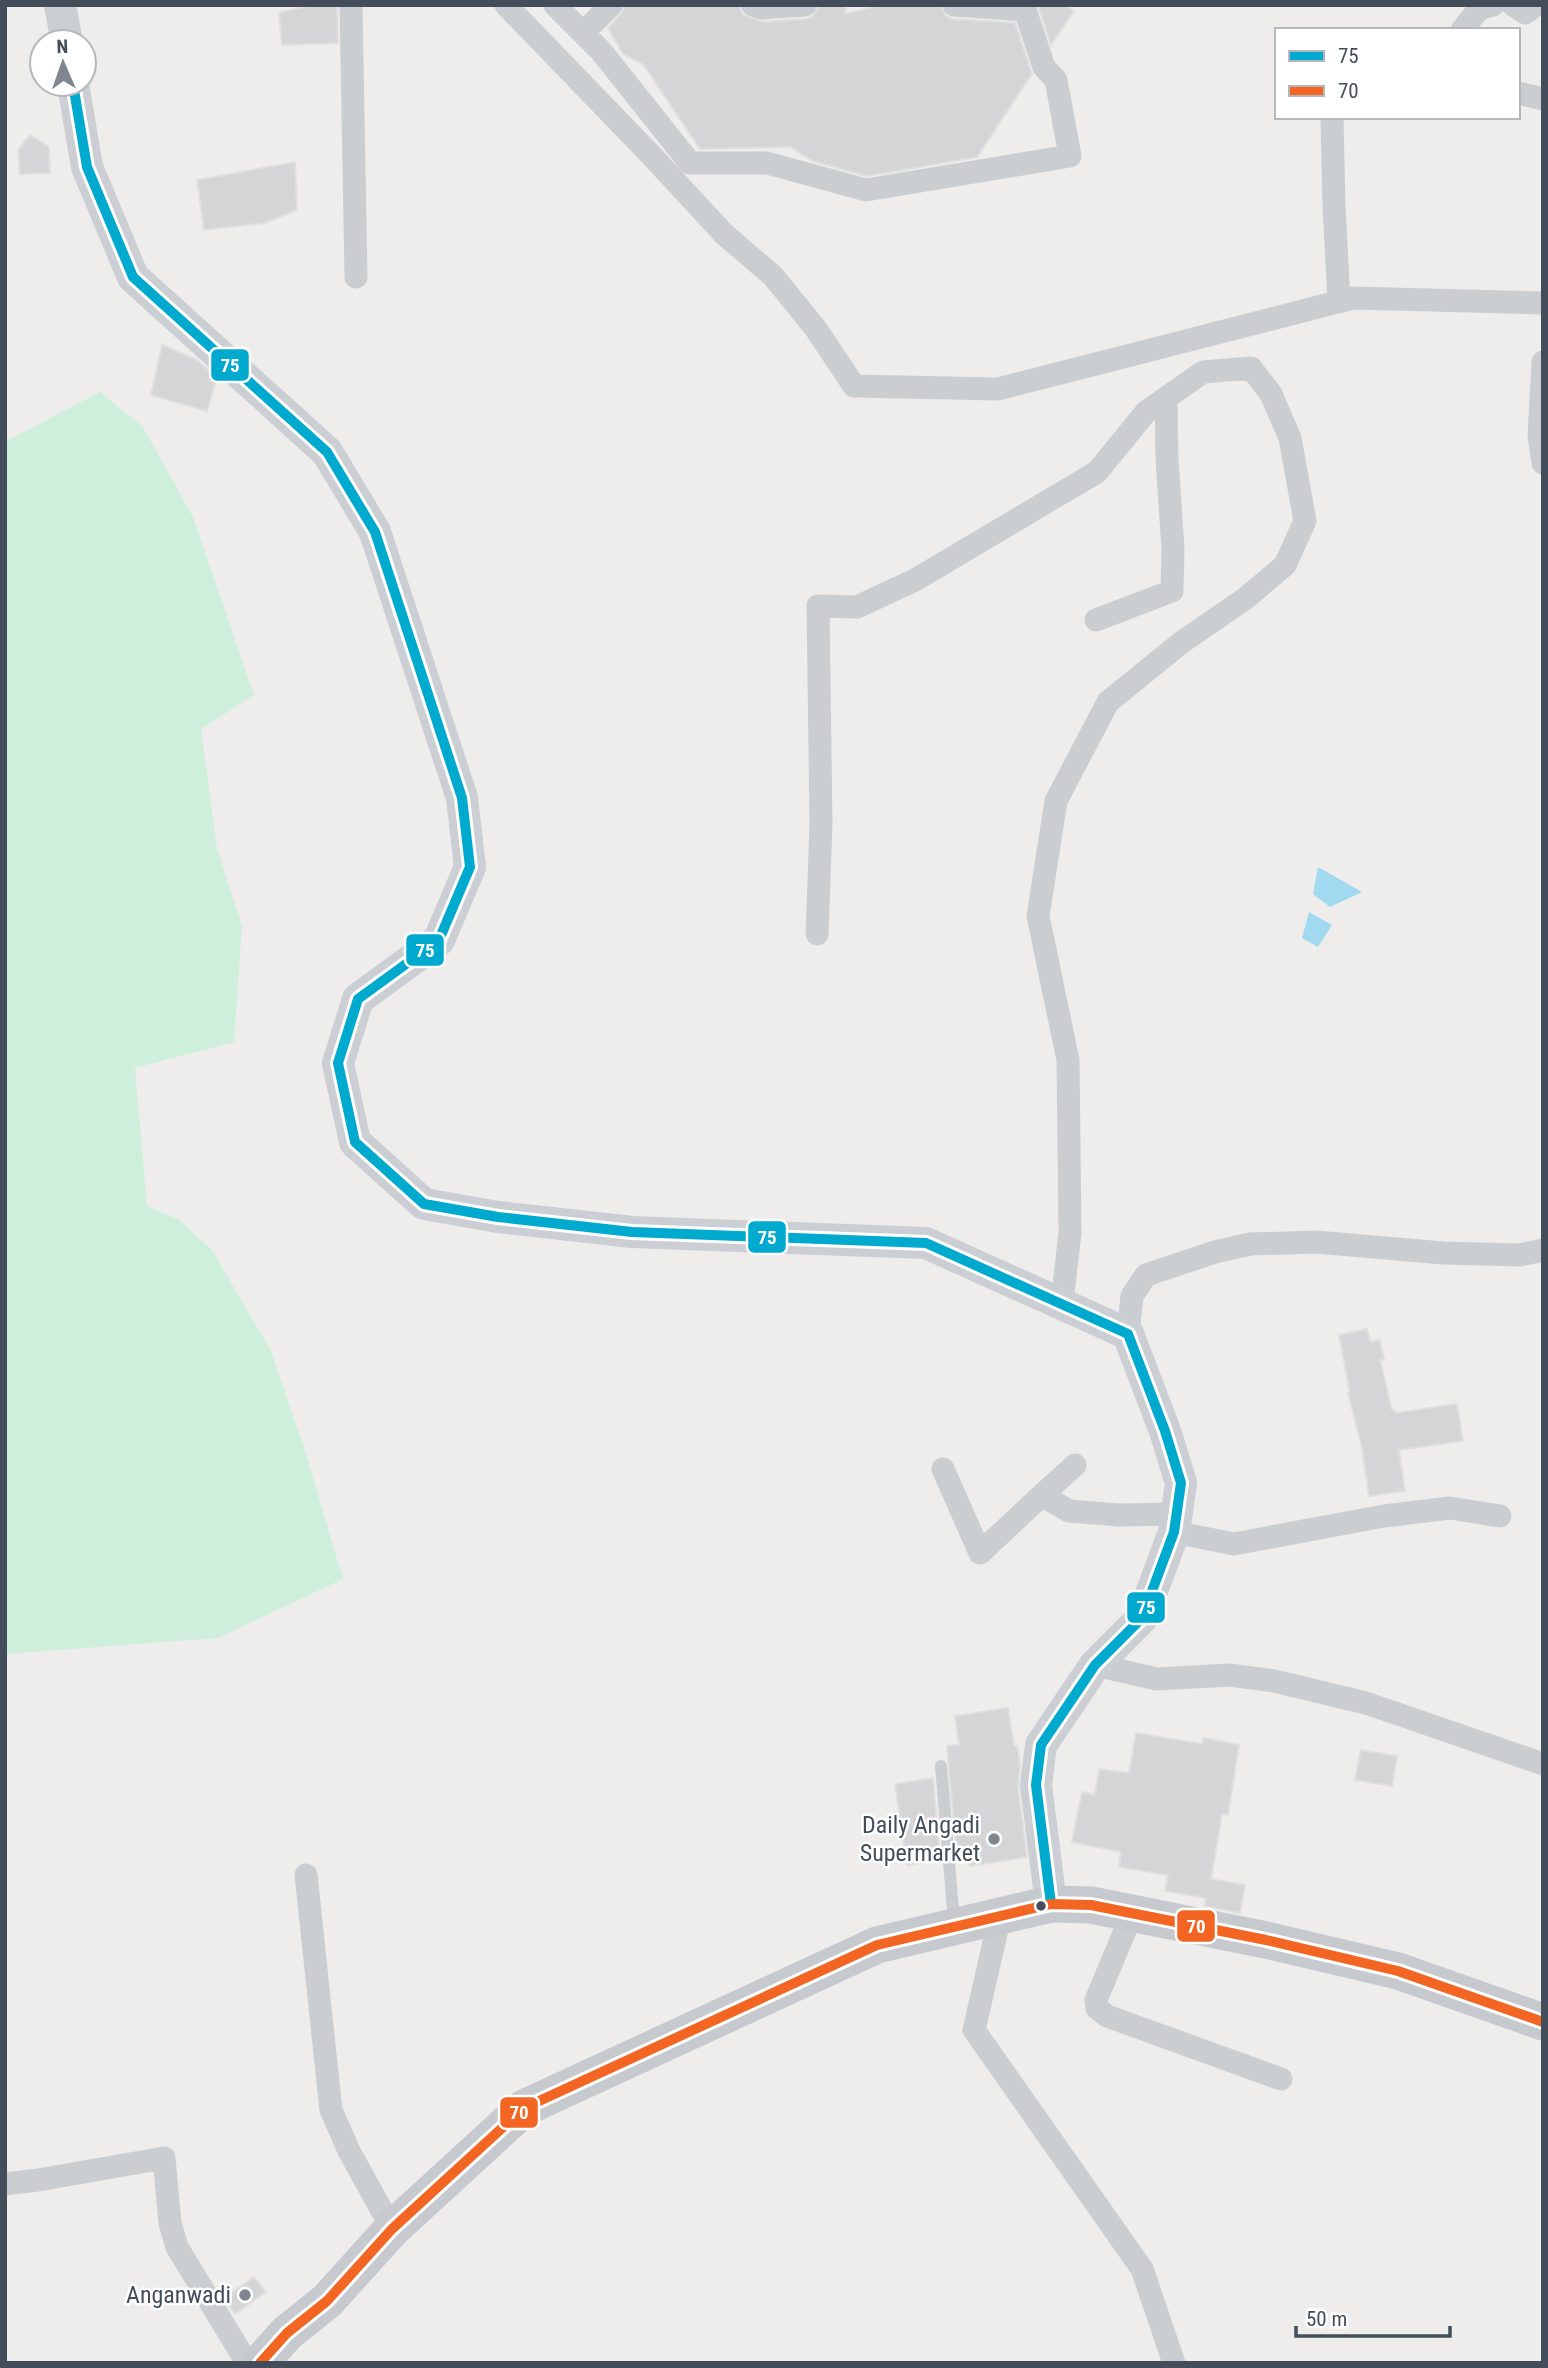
<svg xmlns="http://www.w3.org/2000/svg" width="1548" height="2368" viewBox="0 0 1548 2368" font-family="'Roboto Condensed',sans-serif">
  <style>
    .green { fill: #cfefdd }
    .water { fill: #a1daf0 }
    .building { fill: #d5d5d7; stroke: #dfdfdf; stroke-width: 2 }
    .lines { fill: none; stroke-linecap: round; stroke-linejoin: round }
    .lane { stroke: #cbced1; stroke-width: 12 }
    .street { stroke: #cbced1; stroke-width: 23 }
    .secondary { stroke: #cbced2; stroke-width: 32 }
    .primary { stroke: #c6c9cd; stroke-width: 37 }
    .bus-1-casing { stroke: #fff; stroke-width: 16 }
    .bus-2-casing { stroke: #fff; stroke-width: 16 }
    .bus-1 { stroke: #00a9ce; stroke-width: 10 }
    .bus-2 { stroke: #f26522; stroke-width: 10 }
    .poi-dot { fill: #7f868d; stroke: #fff; stroke-width: 2.5 }
    .bus-dot { fill: #434e5a; stroke: #fff; stroke-width: 2.5 }
    .labels { text-anchor: middle; dominant-baseline: central; stroke-width: 5; stroke-linejoin: round; paint-order: stroke }
    .poi-label { font-size: 24px; fill: #434e5a; stroke: #fff; text-anchor: end }
    .line-badge { stroke: #fff; stroke-width: 2.5 }
    .badge-label { font-size: 19px; text-anchor: middle; font-weight: bold; fill: #fff }
  </style>
  <rect width="100%" height="100%" fill="#eeedec"/>
  <path class="green" d="M100,392L143,427L193,517L254,695L201,729L217,848L242,926L234,1042L135,1068L147,1206L178,1219L212,1250L271,1351L306,1454L343,1579L218,1638L5,1654V438L10,439Z"/>
  <path class="water" d="M1318,867L1362,892L1330,907L1313,894Z
    M1309,912L1332,925L1318,947L1302,938Z"/>
  <path class="building" d="M313,5H337L338,43L282,45L279,13Z
    M625,5H739L743,15L763,22L807,19L813,16L819,5H846L845,14L882,5H940L946,16L952,19L1015,23L1032,74L977,157L867,176L813,161L790,147L700,149L643,64L623,54L608,28L621,14Z
    M1038,5H1065L1074,11L1051,45Z
    M30,135L49,147L50,173L20,174L18,150Z
    M295,162L297,210L265,223L204,230L197,180Z
    M162,345L197,360L217,377L207,411L151,395Z
    M1367,1329L1370,1342L1380,1340L1384,1360H1380L1392,1410H1395L1396,1413L1457,1404L1463,1441L1399,1450L1405,1491L1369,1496L1362,1447L1348,1393H1350L1339,1335Z
    M1008,1708L1014,1746H1017L1020,1764L1018,1787L1027,1857L970,1866L968,1855L957,1857L947,1746L959,1745L955,1716Z
    M1136,1733L1202,1744L1203,1738L1239,1745L1228,1815L1222,1814L1211,1879L1245,1885L1240,1913L1205,1906L1206,1898L1165,1891L1168,1875L1119,1867L1121,1852L1072,1842L1082,1792L1095,1795L1099,1769L1129,1773Z
    M1361,1750L1397,1756L1392,1786L1355,1780Z
    M933,1778L940,1860L907,1865L895,1784Z
    M254,2277L266,2292L235,2314L224,2298Z"/>
  <g class="lines">
    <path class="lane" d="M941,1766L954,1922"/>
    <path class="street" d="M351,5L356,277
      M506,5L651,155L724,234L773,276L816,329L854,386L998,389L1353,298L1543,303
      M555,5L601,51L690,163H767L866,190L1070,156L1056,80L1044,67L1025,10L954,5
      M753,5L762,8L805,5
      M1513,5L1525,13L1536,5
      M1462,30L1479,9L1493,5
      M583,33L611,5
      M1518,93L1543,99
      M1332,117L1334,206L1339,302
      M1543,362L1539,436L1543,463
      M1096,620L1172,591L1173,549L1167,459L1166,398
      M817,934L821,824L818,606L857,607L915,580L1097,472L1146,412L1203,372L1251,368L1271,394L1290,438L1305,521L1285,565L1246,598L1182,642L1108,702L1056,801L1038,916L1068,1060L1070,1232L1062,1303
      M1128,1334L1132,1296L1146,1275L1215,1252L1250,1244L1316,1242L1443,1253L1520,1255L1543,1250
      M943,1469L980,1553L1042,1495L1069,1511L1119,1515L1177,1514
      M1042,1495L1075,1465
      M1174,1532L1234,1544L1384,1516L1450,1508L1500,1516
      M1095,1665L1157,1679L1230,1675L1274,1681L1366,1703L1543,1764
      M306,1875L331,2110L349,2151L392,2229
      M1132,1914L1096,2000L1097,2008L1107,2016L1281,2079
      M1000,1916L974,2030L1142,2269L1174,2363
      M5,2184L38,2180L164,2158L170,2223L177,2247L247,2363"/>
    <path class="secondary" d="M60,5L67,42
      M73,84L87,167L133,277L327,452L375,532L462,798L470,867L439,940L358,999L338,1063L355,1142L424,1204L498,1217L632,1232L926,1243L1128,1334L1165,1431L1181,1483L1174,1532L1142,1618L1095,1665L1041,1745L1036,1785L1051,1904"/>
    <path class="primary" d="M260,2363L287,2333L327,2301L392,2229L524,2108L877,1945L1051,1904L1091,1905L1266,1940L1398,1971L1543,2022"/>
    <defs>
      <path id="bus-1" d="M73,84L87,167L133,277L327,452L375,532L462,798L470,867L439,940L358,999L338,1063L355,1142L424,1204L498,1217L632,1232L926,1243L1128,1334L1165,1431L1181,1483L1174,1532L1142,1618L1095,1665L1041,1745L1036,1785L1051,1904"/>
      <path id="bus-2" d="M260,2363L287,2333L327,2301L392,2229L524,2108L877,1945L1051,1904L1091,1905L1266,1940L1398,1971L1543,2022"/>
    </defs>
    <use href="#bus-1" class="bus-1-casing"/>
    <use href="#bus-2" class="bus-2-casing"/>
    <use href="#bus-1" class="bus-1"/>
    <use href="#bus-2" class="bus-2"/>
  </g>
  <g class="poi-dot">
    <circle cx="994" cy="1839" r="7"/>
    <circle cx="245" cy="2295" r="7"/>
  </g>
  <circle class="bus-dot" cx="1041" cy="1906" r="6"/>
  <g class="labels">
    <g class="poi-label">
      <text x="980" y="1825">Daily Angadi<tspan x="980" dy="28">Supermarket</tspan></text>
      <text x="231" y="2295">Anganwadi</text>
    </g>
  </g>
  <g class="line-badge">
    <rect x="210" y="348" width="40" height="34" rx="7" fill="#00a9ce"/>
    <rect x="405" y="933" width="40" height="34" rx="7" fill="#00a9ce"/>
    <rect x="747" y="1220" width="40" height="34" rx="7" fill="#00a9ce"/>
    <rect x="1126" y="1591" width="40" height="33" rx="7" fill="#00a9ce"/>
    <rect x="1176" y="1909" width="40" height="34" rx="7" fill="#f26522"/>
    <rect x="499" y="2096" width="40" height="33" rx="7" fill="#f26522"/>
  </g>
  <g class="badge-label">
    <text x="230" y="372">75</text>
    <text x="425" y="957">75</text>
    <text x="767" y="1244">75</text>
    <text x="1146" y="1614">75</text>
    <text x="1196" y="1933">70</text>
    <text x="519" y="2119">70</text>
  </g>
  <rect width="1548" height="2368" fill="none" stroke="#434e5a" stroke-width="14"/>
  <rect x="1275" y="28" width="245" height="91" fill="#ffffff" stroke="#b4b8bd" stroke-width="2"/>
  <rect x="1289" y="51" width="35" height="10" fill="#00a9ce" stroke="#b4b8bd" stroke-width="2"/>
  <text x="1338" y="63" font-size="21" fill="#434e5a">75</text>
  <rect x="1289" y="86" width="35" height="10" fill="#f26522" stroke="#b4b8bd" stroke-width="2"/>
  <text x="1338" y="98" font-size="21" fill="#434e5a">70</text>
  <g transform="translate(63 63) rotate(358)"><circle r="33" fill="#ffffff" stroke="#b4b8bd" stroke-width="2"/>
  <path d="M0-5L12 26L0 18L-12 26Z" fill="#7f868d"/>
  <text y="-10" font-size="19" font-weight="bold" text-anchor="middle" fill="#434e5a">N</text>
  </g>
  <path d="M1296 2326v10h154v-10" fill="none" stroke="#434e5a" stroke-width="3.5"/>
  <text x="1306" y="2326" font-size="21" fill="#434e5a" stroke="#ffffff" stroke-width="5" paint-order="stroke">50 m</text>
</svg>
